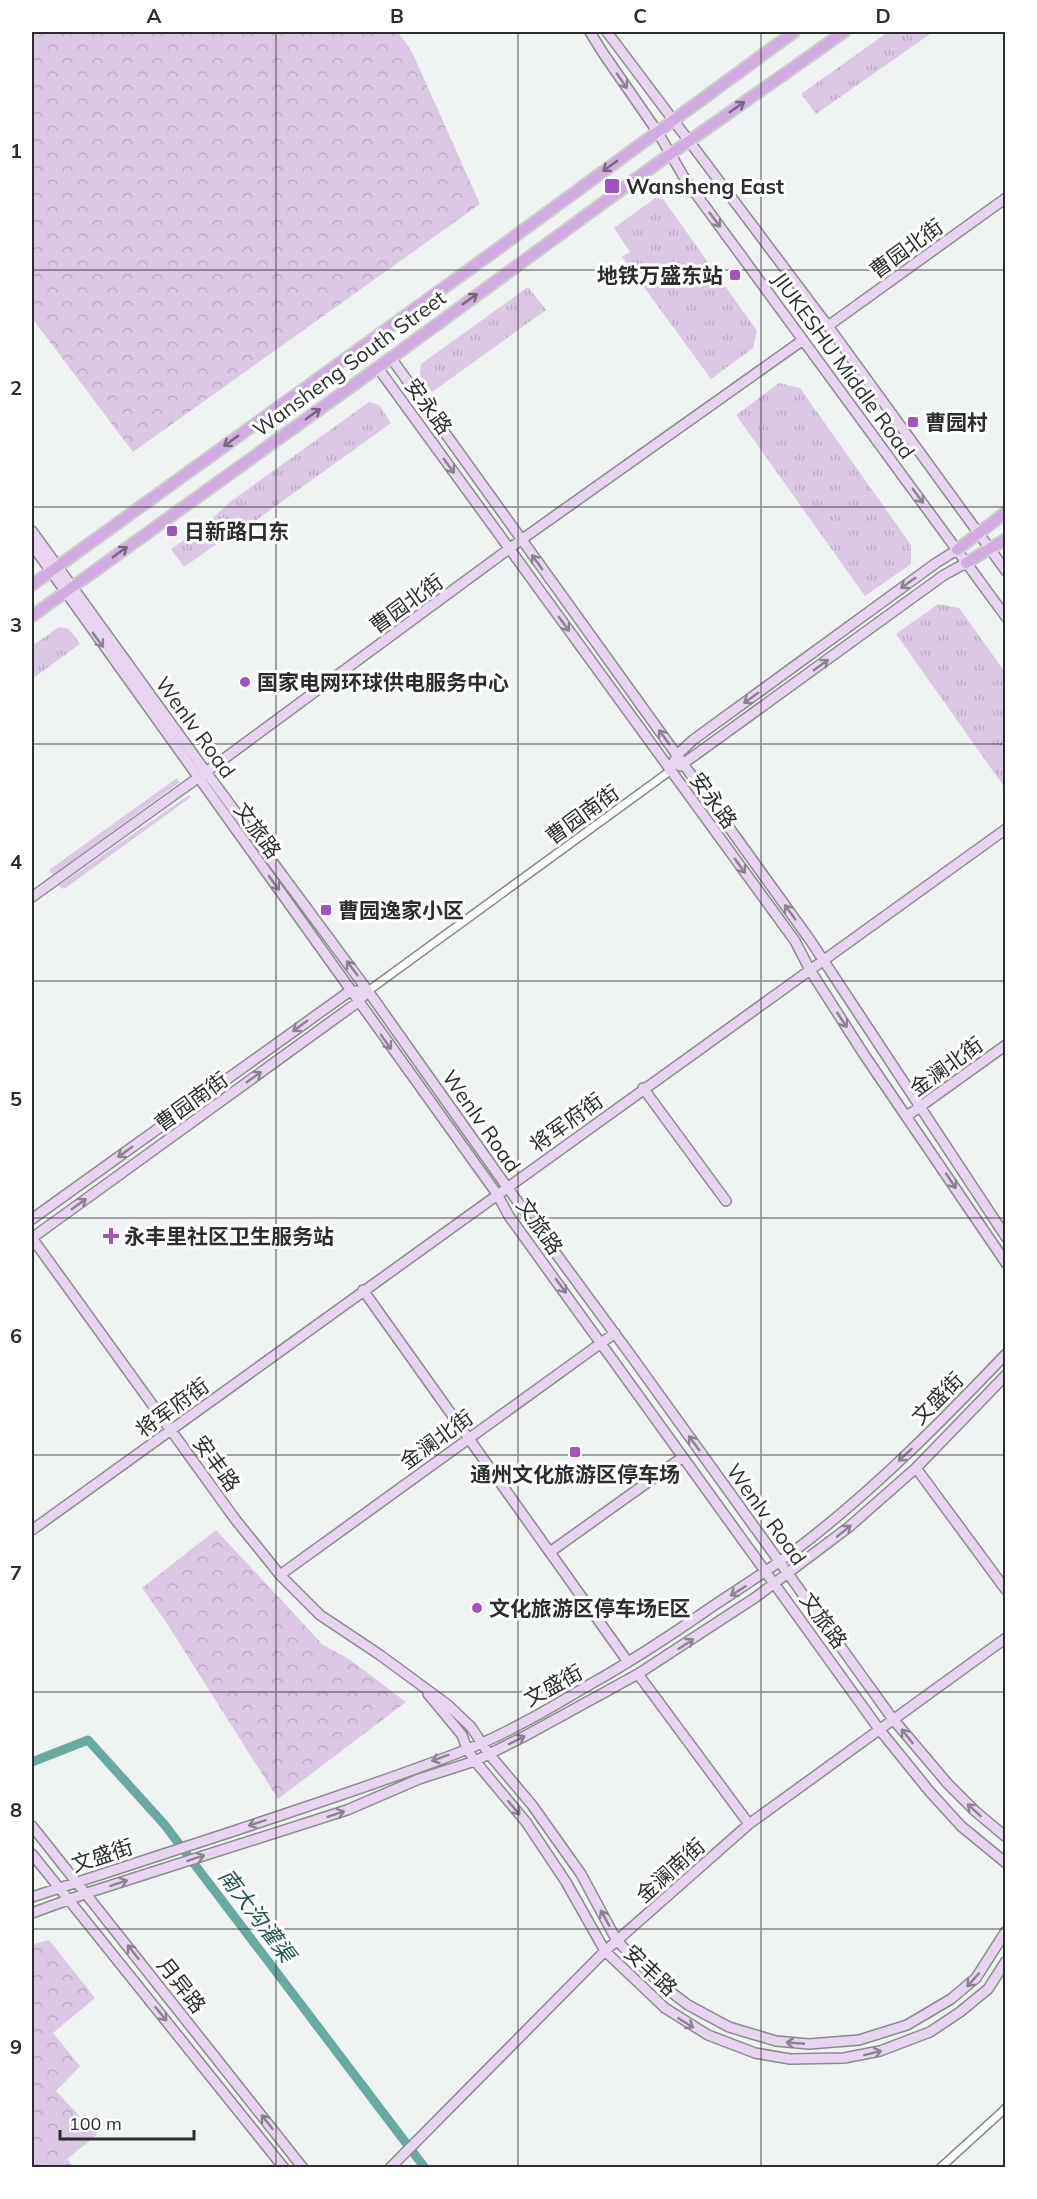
<svg xmlns="http://www.w3.org/2000/svg" width="1037" height="2199" viewBox="0 0 1037 2199" font-family="Mulish,'Noto Sans SC',sans-serif">
  <style>
    .grass { fill: #dbc8e3 }
    .forest { fill: url(#forest-crowns) }
    .park { fill: url(#park-tufts) }
    .lines { fill: none; stroke-linecap: round; stroke-linejoin: round }
    .canal { stroke: #69aaa0; stroke-width: 9 }
    .street-casing { stroke: #888c8b; stroke-width: 10 }
    .secondary-casing { stroke: #888c8b; stroke-width: 12 }
    .primary-casing { stroke: #cccdcd; stroke-width: 14 }
    .street { stroke: #fff; stroke-width: 7 }
    .secondary { stroke: #e8d5f0; stroke-width: 9 }
    .primary { stroke: #d1ace0; stroke-width: 10 }
    .oneway { stroke: #8a828f }
    .oneway2 { stroke: #76677e }
    .grid { fill: none; stroke: #2c2e2e; stroke-width: 1.5; stroke-opacity: 0.55 }
    .poi-dot { fill: #a352c2; stroke: #fff; stroke-width: 2 }
    .labels { text-anchor: middle; dominant-baseline: central; stroke-width: 6; stroke-linejoin: round; paint-order: stroke }
    .poi-label { font-size: 21px; font-weight: bold; fill: #2c2e2e; stroke: #fff; text-anchor: start }
    .street-label { font-size: 21px; fill: #2c2e2e; stroke: #fff }
    .water-label { font-size: 22px; font-style: italic; fill: #215951; stroke: #fff }
    .neatline { fill: none; stroke: #2c2e2e; stroke-width: 2 }
    .grid-label { font-size: 20px; text-anchor: middle; font-weight: bold; fill: #2c2e2e }
  </style>
  <defs>
    <pattern id="forest-crowns" width="20" height="18" patternUnits="userSpaceOnUse" patternTransform="scale(1.5)"><rect width="20" height="18" fill="#dbc8e3"/><path d="M2 6a3 3 0 1 1 6 0M12 15a3 3 0 1 1 6 0" fill="none" stroke="#bcacc3"/></pattern>
    <pattern id="park-tufts" width="24" height="20" patternUnits="userSpaceOnUse" patternTransform="scale(1.5)"><rect width="24" height="20" fill="#dbc8e3"/><path d="M3 7l-1-3M5 7V3M7 7l1-3M15 17l-1-3M17 17v-4M19 17l1-3" fill="none" stroke="#bcacc3"/></pattern>
  </defs>
  <rect width="100%" height="100%" fill="#eff3f2"/>
  <path class="grass" d="M177,778L180,782L53,875L49,870Z
    M189,795L191,797L64,889L58,886Z"/>
  <path class="forest" d="M32,32H398L412,52L480,204L133,452L32,318Z
    M216,1530L323,1645L349,1659L406,1702L278,1799L166,1622L142,1588Z
    M49,1940L95,1998L53,2033L80,2066L56,2091L97,2135L67,2159L74,2167H32V1945Z"/>
  <path class="park" d="M888,32H933L816,114L801,94Z
    M655,198L663,199L757,331L753,348L711,379L622,257L630,252L614,228Z
    M528,287L546,310L432,392L420,375L421,364Z
    M779,383L800,388L911,545V564L865,596L736,415Z
    M369,402L379,405L391,423L223,544L221,541L184,567L171,549L203,527L230,502Z
    M938,604L959,608L1005,672V788L896,634Z
    M59,627L69,629L80,644L32,679V646Z"/>
  <g class="lines">
    <path class="canal" d="M32,1762L88,1740L164,1824L425,2168"/>
    <defs>
      <path id="street" d="M368,991L670,771
        M940,2168L1006,2108"/>
      <path id="secondary" d="M590,32L603,53L657,131L685,179L1006,617
        M607,32L828,326L1006,571
        M828,326L1006,198
        M391,358L810,940L1006,1237
        M378,368L795,941L810,970L863,1053L1006,1263
        M32,531L206,772L368,991L507,1187L632,1357L892,1718L948,1784L975,1811L1006,1837
        M32,545L497,1194L509,1216L879,1729L930,1792L961,1826L1006,1863
        M680,766L944,575L966,563
        M670,771L677,755L693,740L936,563L957,550
        M32,897L206,772L521,540L803,340
        M643,1088L726,1201
        M907,1116L1006,1045
        M32,1219L350,991H368
        M32,1238L235,1519L280,1575L320,1615L380,1655L448,1705L471,1727L489,1754L532,1805L581,1874L617,1941L663,1986L688,2005L729,2027L776,2041L809,2044L859,2040L907,2025L951,1999L976,1978L1006,1931
        M32,1238L358,1002L368,991
        M363,1290L628,1662
        M916,1468L1006,1590
        M32,1530L1006,829
        M550,1552L683,1457
        M280,1575L615,1333
        M638,1674L749,1824
        M428,1694L462,1735L467,1749L475,1761L526,1822L566,1882L605,1951L665,2008L708,2035L755,2053L790,2059L844,2058L880,2051L930,2032L960,2012L988,1989L1006,1961
        M32,1826L303,2168
        M32,1854L284,2168
        M32,1897C100,1875 168,1852 237,1830C314,1804 392,1779 468,1749C510,1732 550,1708 589,1685C632,1661 673,1634 713,1606C743,1586 774,1567 802,1545C876,1488 942,1421 1006,1354
        M32,1913L87,1893L347,1810L419,1779L475,1761L525,1736L638,1674L756,1597L849,1527L916,1468L1006,1375
        M390,2168L605,1951L749,1824L1006,1638"/>
      <path id="primary" d="M957,550L1006,512
        M966,563L1006,539
        M32,585L492,253L794,32
        M32,616L391,358L655,165L844,32"/>
    </defs>
    <use href="#street" class="street-casing"/>
    <use href="#secondary" class="secondary-casing"/>
    <use href="#primary" class="primary-casing"/>
    <use href="#street" class="street"/>
    <use href="#secondary" class="secondary"/>
    <use href="#primary" class="primary"/>
  </g>
  <defs><path id="oneway-shaft" d="M-6 0H5M1.5-3L5.5 0L1.5 3" fill="none" stroke-width="1.6" stroke-linecap="round" stroke-linejoin="round" transform="scale(1.5)"/></defs>
  <g class="oneway">
    <use href="#oneway-shaft" transform="translate(622 81) rotate(55)"/>
    <use href="#oneway-shaft" transform="translate(715 220) rotate(53)"/>
    <use href="#oneway-shaft" transform="translate(449 466) rotate(54)"/>
    <use href="#oneway-shaft" transform="translate(918 496) rotate(54)"/>
    <use href="#oneway-shaft" transform="translate(537 562) rotate(-126)"/>
    <use href="#oneway-shaft" transform="translate(908 583) rotate(144)"/>
    <use href="#oneway-shaft" transform="translate(564 624) rotate(54)"/>
    <use href="#oneway-shaft" transform="translate(98 640) rotate(54)"/>
    <use href="#oneway-shaft" transform="translate(821 665) rotate(-36)"/>
    <use href="#oneway-shaft" transform="translate(751 698) rotate(144)"/>
    <use href="#oneway-shaft" transform="translate(664 737) rotate(-126)"/>
    <use href="#oneway-shaft" transform="translate(740 866) rotate(54)"/>
    <use href="#oneway-shaft" transform="translate(274 883) rotate(54)"/>
    <use href="#oneway-shaft" transform="translate(790 912) rotate(-126)"/>
    <use href="#oneway-shaft" transform="translate(352 968) rotate(-127)"/>
    <use href="#oneway-shaft" transform="translate(842 1020) rotate(57)"/>
    <use href="#oneway-shaft" transform="translate(300 1026) rotate(144)"/>
    <use href="#oneway-shaft" transform="translate(386 1042) rotate(55)"/>
    <use href="#oneway-shaft" transform="translate(254 1077) rotate(-36)"/>
    <use href="#oneway-shaft" transform="translate(125 1152) rotate(144)"/>
    <use href="#oneway-shaft" transform="translate(951 1181) rotate(56)"/>
    <use href="#oneway-shaft" transform="translate(79 1204) rotate(-36)"/>
    <use href="#oneway-shaft" transform="translate(561 1286) rotate(54)"/>
    <use href="#oneway-shaft" transform="translate(694 1443) rotate(-126)"/>
    <use href="#oneway-shaft" transform="translate(905 1455) rotate(137)"/>
    <use href="#oneway-shaft" transform="translate(844 1531) rotate(-39)"/>
    <use href="#oneway-shaft" transform="translate(738 1591) rotate(148)"/>
    <use href="#oneway-shaft" transform="translate(686 1644) rotate(-33)"/>
    <use href="#oneway-shaft" transform="translate(907 1736) rotate(-129)"/>
    <use href="#oneway-shaft" transform="translate(517 1740) rotate(-27)"/>
    <use href="#oneway-shaft" transform="translate(440 1758) rotate(160)"/>
    <use href="#oneway-shaft" transform="translate(514 1808) rotate(50)"/>
    <use href="#oneway-shaft" transform="translate(974 1810) rotate(-137)"/>
    <use href="#oneway-shaft" transform="translate(336 1814) rotate(-18)"/>
    <use href="#oneway-shaft" transform="translate(257 1823) rotate(162)"/>
    <use href="#oneway-shaft" transform="translate(196 1858) rotate(-18)"/>
    <use href="#oneway-shaft" transform="translate(119 1883) rotate(-18)"/>
    <use href="#oneway-shaft" transform="translate(605 1918) rotate(-119)"/>
    <use href="#oneway-shaft" transform="translate(133 1952) rotate(-128)"/>
    <use href="#oneway-shaft" transform="translate(973 1980) rotate(132)"/>
    <use href="#oneway-shaft" transform="translate(161 2014) rotate(51)"/>
    <use href="#oneway-shaft" transform="translate(686 2023) rotate(32)"/>
    <use href="#oneway-shaft" transform="translate(795 2043) rotate(-175)"/>
    <use href="#oneway-shaft" transform="translate(873 2053) rotate(-14)"/>
    <use href="#oneway-shaft" transform="translate(267 2122) rotate(-128)"/>
  </g>
  <g class="oneway2">
    <use href="#oneway-shaft" transform="translate(737 107) rotate(-35)"/>
    <use href="#oneway-shaft" transform="translate(610 166) rotate(144)"/>
    <use href="#oneway-shaft" transform="translate(470 299) rotate(-36)"/>
    <use href="#oneway-shaft" transform="translate(313 414) rotate(-36)"/>
    <use href="#oneway-shaft" transform="translate(231 441) rotate(144)"/>
    <use href="#oneway-shaft" transform="translate(120 552) rotate(-36)"/>
  </g>
  <path class="grid" d="M276,32V2168M518,32V2168M761,32V2168M32,270H1006M32,507H1006M32,744H1006M32,981H1006M32,1218H1006M32,1455H1006M32,1692H1006M32,1929H1006"/>
  <g class="poi-dot">
    <rect x="604" y="178" width="16" height="16" rx="3"/>
    <rect x="729" y="269" width="12" height="12" rx="3"/>
    <rect x="907" y="416" width="12" height="12" rx="3"/>
    <rect x="166" y="525" width="12" height="12" rx="3"/>
    <circle cx="245" cy="682" r="6"/>
    <rect x="320" y="904" width="12" height="12" rx="3"/>
    <path d="M108 1227h6v6h6v6h-6v6h-6v-6h-6v-6h6z"/>
    <rect x="569" y="1446" width="12" height="12" rx="3"/>
    <circle cx="477" cy="1608" r="6"/>
  </g>
  <g class="labels">
    <g class="poi-label">
      <text x="626" y="186">Wansheng East</text>
      <text x="723" y="275" text-anchor="end">地铁万盛东站</text>
      <text x="925" y="422">曹园村</text>
      <text x="184" y="531">日新路口东</text>
      <text x="257" y="682">国家电网环球供电服务中心</text>
      <text x="338" y="910">曹园逸家小区</text>
      <text x="124" y="1236">永丰里社区卫生服务站</text>
      <text x="575" y="1474" text-anchor="middle">通州文化旅游区停车场</text>
      <text x="489" y="1608">文化旅游区停车场E区</text>
    </g>
    <g class="street-label">
      <text transform="translate(906 248) rotate(-36)">曹园北街</text>
      <text transform="translate(349 363) rotate(-36)">Wansheng South Street</text>
      <text transform="translate(844 365) rotate(54)">JIUKESHU Middle Road</text>
      <text transform="translate(429 406) rotate(54)">安永路</text>
      <text transform="translate(406 603) rotate(-36)">曹园北街</text>
      <text transform="translate(196 727) rotate(54)">Wenlv Road</text>
      <text transform="translate(714 800) rotate(54)">安永路</text>
      <text transform="translate(582 814) rotate(-36)">曹园南街</text>
      <text transform="translate(258 830) rotate(54)">文旅路</text>
      <text transform="translate(946 1066) rotate(-36)">金澜北街</text>
      <text transform="translate(191 1101) rotate(-36)">曹园南街</text>
      <text transform="translate(482 1121) rotate(55)">Wenlv Road</text>
      <text transform="translate(566 1122) rotate(-36)">将军府街</text>
      <text transform="translate(540 1226) rotate(55)">文旅路</text>
      <text transform="translate(937 1398) rotate(-45)">文盛街</text>
      <text transform="translate(172 1407) rotate(-36)">将军府街</text>
      <text transform="translate(436 1439) rotate(-36)">金澜北街</text>
      <text transform="translate(217 1463) rotate(54)">安丰路</text>
      <text transform="translate(767 1514) rotate(54)">Wenlv Road</text>
      <text transform="translate(824 1620) rotate(54)">文旅路</text>
      <text transform="translate(553 1685) rotate(-29)">文盛街</text>
      <text transform="translate(102 1855) rotate(-18)">文盛街</text>
      <text transform="translate(670 1870) rotate(-42)">金澜南街</text>
      <text transform="translate(651 1970) rotate(43)">安丰路</text>
      <text transform="translate(182 1985) rotate(52)">月异路</text>
    </g>
    <g class="water-label">
      <text transform="translate(257 1915) rotate(53)">南大沟灌渠</text>
    </g>
  </g>
  <rect width="1037" height="2199" fill="none" stroke="#ffffff" stroke-width="66"/>
  <path d="M60 2130v9h134v-9" fill="none" stroke="#2c2e2e" stroke-width="3"/>
  <text x="69" y="2130" font-size="18" fill="#2c2e2e" stroke="#ffffff" stroke-width="4.5" paint-order="stroke">100 m</text>
  <rect x="33" y="33" width="971" height="2133" class="neatline"/>
  <g class="grid-label">
    <text x="154" y="23">A</text>
    <text x="397" y="23">B</text>
    <text x="640" y="23">C</text>
    <text x="883" y="23">D</text>
    <text x="16" y="158">1</text>
    <text x="16" y="395">2</text>
    <text x="16" y="632">3</text>
    <text x="16" y="869">4</text>
    <text x="16" y="1106">5</text>
    <text x="16" y="1343">6</text>
    <text x="16" y="1580">7</text>
    <text x="16" y="1817">8</text>
    <text x="16" y="2054">9</text>
  </g>
</svg>
